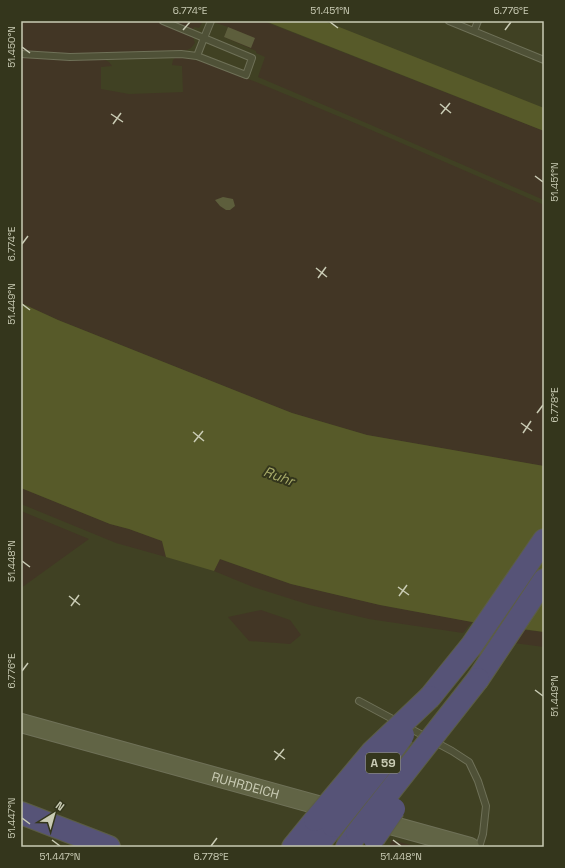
<svg xmlns="http://www.w3.org/2000/svg" width="565" height="868" viewBox="0 0 565 868" font-family="'Space Grotesk',sans-serif">
  <style>
    .green { fill: #423625 }
    .water { fill: #575a29 }
    .building { fill: #5d5e3c }
    .lines { fill: none; stroke-linecap: round; stroke-linejoin: round }
    .service-casing { stroke: #6f7158; stroke-width: 8 }
    .secondary-casing { stroke: #6f7158; stroke-width: 20 }
    .motorway-casing { stroke: #5c5e45; stroke-width: 24 }
    .service { stroke: #4f5137; stroke-width: 6 }
    .secondary { stroke: #616445; stroke-width: 18 }
    .motorway { stroke: #565377; stroke-width: 22 }
    .motorway-bridge-casing { stroke: #5c5e45; stroke-width: 24; stroke-linecap: butt }
    .motorway-bridge { stroke: #565377; stroke-width: 22 }
    .ticks { fill: none; stroke: #c9cbb4; stroke-width: 1.5 }
    .labels { text-anchor: middle; dominant-baseline: central; stroke-width: 4; stroke-linejoin: round; paint-order: stroke }
    .shield { fill: #34361c; stroke: #9c9e86; stroke-width: 1 }
    .shield-label { font-size: 12px; font-weight: bold; fill: #c9cbb4 }
    .street-label { font-size: 13px; fill: #c9cbb4; stroke: #34361c }
    .water-label { font-size: 14px; font-style: italic; fill: #aaad6a; stroke: #34361c }
    .neatline { fill: none; stroke: #c9cbb4; stroke-width: 1.5 }
    .ticks-label { font-size: 10px; text-anchor: middle; fill: #c9cbb4 }
  </style>
  <rect width="100%" height="100%" fill="#404123"/>
  <path class="green" d="M21,21H203L199,28L194,27L190,35L193,37L195,43L191,48L187,50L70,54L21,51Z
    M210,21H263L544,131V200L364,122L258,77L265,57L256,53V51L224,37L228,27Z
    M21,57L70,60H105L109,62L112,66L101,67V89L129,94L183,92L182,66L172,65L173,60L175,58H185L200,61L256,82L362,126L544,205V466L367,435L292,413L58,320L21,303Z
    M21,488L110,524L129,529L162,541L166,557L116,543L21,504Z
    M21,511L89,539L21,588Z
    M219,559L291,584L380,605L472,622L463,633L369,619L310,605L253,587L214,571Z
    M261,610L290,620L301,635L290,644L249,641L228,617Z
    M524,630L544,632V647L514,643Z
    M392,840L418,847H389Z"/>
  <path class="water" d="M265,21H324L544,108V131Z
    M21,303L58,320L292,413L367,435L544,466V632L472,622L380,605L291,584L220,559L214,571L166,557L162,541L129,529L110,524L21,488Z"/>
  <path class="building" d="M228,27L255,38L251,48L224,37Z
    M223,197L233,199L235,206L230,210H226L220,206L215,200Z"/>
  <g class="lines">
    <defs>
      <path id="service" d="M163,21L204,38L211,21
        M449,21L544,60
        M474,31L478,21
        M21,54L70,57L181,54L197,56L246,75L252,58L204,38L197,56
        M359,701L452,751L469,762L478,781L486,806L483,834L479,847"/>
      <g id="secondary">
        <path id="s1" d="M21,723L470,847"/>
      </g>
      <path id="motorway" d="M478,679L544,580
        M430,697L472,645L544,540
        M21,813L109,847
        M293,847L315,820
        M316,847L333,826
        M347,847L357,833"/>
    </defs>
    <use href="#service" class="service-casing"/>
    <use href="#secondary" class="secondary-casing"/>
    <use href="#motorway" class="motorway-casing"/>
    <use href="#service" class="service"/>
    <use href="#secondary" class="secondary"/>
    <use href="#motorway" class="motorway"/>
    <defs>
      <path id="motorway-bridge" d="M315,820L372,752L430,697
        M333,826L378,770L403,735
        M357,833L478,679
        M374,838L394,809"/>
    </defs>
    <use href="#motorway-bridge" class="motorway-bridge-casing"/>
    <use href="#motorway-bridge" class="motorway-bridge"/>
  </g>
  <path class="ticks" d="M330,22L338,28M183,30L190,22M505,30L511,22M22,47L30,53M440,104L451,113M111,114L123,122M441,114L450,103M113,124L121,113M535,176L543,182M22,244L28,236M316,268L327,277M318,278L326,267M22,304L30,310M537,413L543,405M521,423L532,431M193,432L204,441M523,433L531,421M194,442L203,431M22,561L30,567M398,587L409,595M69,596L80,605M399,596L407,585M71,606L79,595M22,671L28,663M535,690L543,696M274,751L285,759M275,760L284,749M22,818L30,824M52,840L60,846M393,840L401,846M211,846L217,838"/>
  <g class="labels">
    <rect class="shield" x="366" y="753" width="34" height="20" rx="3"/>
    <g class="shield-label">
      <text x="383" y="763">A 59</text>
    </g>
    <g class="street-label">
      <text stroke="none"><textPath href="#s1" startOffset="233">RUHRDEICH</textPath></text>
    </g>
    <g class="water-label">
      <text transform="translate(279 476) rotate(20)">Ruhr</text>
    </g>
  </g>
  <rect width="565" height="868" fill="none" stroke="#34361c" stroke-width="44"/>
  <g transform="translate(54 814) rotate(37)" stroke="#34361c" stroke-width="3" paint-order="stroke">
  <path d="M0-3L7 15L0 10L-7 15Z" fill="#c9cbb4"/>
  <text y="-6" font-size="11" font-weight="bold" text-anchor="middle" fill="#c9cbb4">N</text>
  </g>
  <rect x="22" y="22" width="521" height="824" class="neatline"/>
  <g class="ticks-label">
    <text x="190" y="14">6.774°E</text>
    <text x="330" y="14">51.451°N</text>
    <text x="511" y="14">6.776°E</text>
    <text transform="translate(11 47) rotate(-90)" y="4">51.450°N</text>
    <text transform="translate(554 182) rotate(-90)" y="4">51.451°N</text>
    <text transform="translate(11 244) rotate(-90)" y="4">6.774°E</text>
    <text transform="translate(11 304) rotate(-90)" y="4">51.449°N</text>
    <text transform="translate(554 405) rotate(-90)" y="4">6.778°E</text>
    <text transform="translate(11 561) rotate(-90)" y="4">51.448°N</text>
    <text transform="translate(11 671) rotate(-90)" y="4">6.776°E</text>
    <text transform="translate(554 696) rotate(-90)" y="4">51.449°N</text>
    <text transform="translate(11 818) rotate(-90)" y="4">51.447°N</text>
    <text x="60" y="860">51.447°N</text>
    <text x="211" y="860">6.778°E</text>
    <text x="401" y="860">51.448°N</text>
  </g>
</svg>
